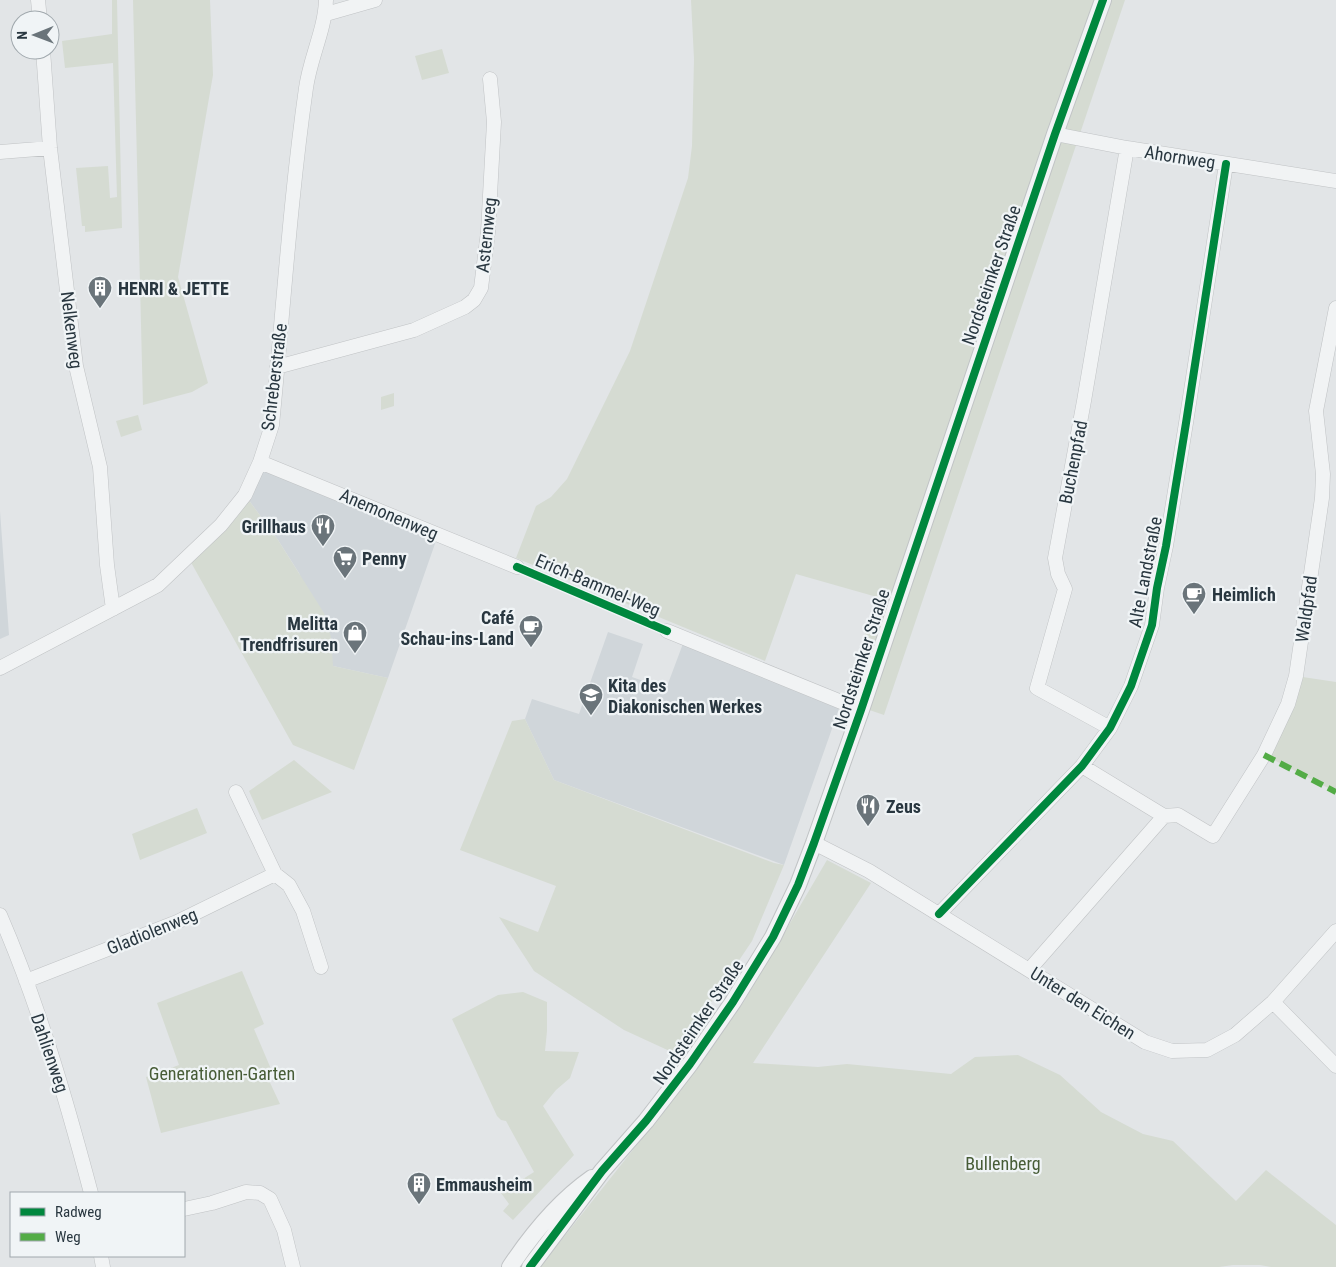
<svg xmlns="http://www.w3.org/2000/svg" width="1336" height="1267" viewBox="0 0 1336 1267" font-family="'Roboto Condensed',sans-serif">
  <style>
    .built { fill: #d0d6da }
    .green { fill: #d5dbd2 }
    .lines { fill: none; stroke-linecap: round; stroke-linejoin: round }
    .minor-casing { stroke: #c0c3c5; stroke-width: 15 }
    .tertiary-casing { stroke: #c0c3c5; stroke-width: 18 }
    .minor { stroke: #f1f3f4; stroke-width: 14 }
    .tertiary { stroke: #f1f3f4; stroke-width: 16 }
    .quiet { stroke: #53ac46; stroke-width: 6; stroke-dasharray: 12 6; stroke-linecap: butt }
    .cycleway-casing { stroke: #f0f4f6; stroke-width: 11 }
    .cycleway { stroke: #00873e; stroke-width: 8 }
    .labels { text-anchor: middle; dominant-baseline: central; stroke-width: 4.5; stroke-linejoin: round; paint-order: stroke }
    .street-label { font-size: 18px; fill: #293740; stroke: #f0f4f6 }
    .poi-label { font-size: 18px; font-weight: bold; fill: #293740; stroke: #f0f4f6; text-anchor: start }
    .park-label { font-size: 18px; fill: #475c36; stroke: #f0f4f6 }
  </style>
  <rect width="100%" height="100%" fill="#e2e5e7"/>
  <path class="built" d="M260,462L437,538L388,678L333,666L299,573L278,540L245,495Z
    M0,511L9,635L0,639Z
    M608,632L643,644L632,677L666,689L684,641L840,706L784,865L554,780L525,719L532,699L579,714Z"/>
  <path class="green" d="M112,0H117L122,228L85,232V226H82L76,168L108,166L110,198L117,197L113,63L65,68L62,41L112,34Z
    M133,0H210L213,75L178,277L208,383L192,392L143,405Z
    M691,0H1125L884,715L843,701L877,597L796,574L765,661L516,558L536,506L551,497L567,479L630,351L688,178L692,146L694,59Z
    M442,49L449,73L422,80L415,56Z
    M394,393V406L381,410V397Z
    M138,415L142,430L121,437L116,421Z
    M245,495L278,540L324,613L331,637L333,666L388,678L354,770L293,745L188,557Z
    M1296,676L1336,682V792L1264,755Z
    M525,719L554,780L774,863L784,865L752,941L683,1044L674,1053L624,1030L534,971L499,917L538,932L556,886L460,850L512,721Z
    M294,760L332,792L262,820L249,791Z
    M197,808L207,833L140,860L132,834Z
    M827,860L871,883L753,1063L818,1067L847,1064L951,1074L975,1057L1018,1055L1060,1075L1101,1112L1143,1134L1173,1141L1236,1201L1266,1170L1336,1225V1267H1271L1260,1265H1233L1219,1267H540L678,1093L743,1003Z
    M242,971L264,1024L254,1029L271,1069L265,1072L280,1104L161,1133L146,1077L179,1065L157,1003Z
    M523,992L547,1002V1031L545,1051L579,1052L570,1078L556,1090L543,1106L574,1155L513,1220L503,1211L509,1204L501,1193L534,1172L506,1121L501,1120L497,1116L452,1019L498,995Z"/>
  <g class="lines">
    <defs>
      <path id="minor" d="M38,0L40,20
        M326,14L375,0
        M43,50L50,148L76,366L100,467L107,565L113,609
        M1055,134L1127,148L1336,181
        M0,152L50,148
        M277,367L414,330L465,307L474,300L481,288L488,232L494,122L490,79
        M260,462L517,567
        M667,631L861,710
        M0,668L158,585L221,525L245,495L260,462L272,425C283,313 290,200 306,88C310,58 325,30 326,0
        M1110,728L1037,688L1065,589L1058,574L1055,558L1084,401L1127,148
        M1082,766L1164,816L1178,815L1213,836L1264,755L1288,704L1296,676L1322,498L1323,474L1316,411L1336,308
        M236,792L275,874L289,885L303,911L321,967
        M814,843L869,871L1145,1042L1172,1051L1207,1050L1235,1035L1273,1002L1336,931
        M939,914L1082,766L1110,728L1131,686L1152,625L1157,588L1166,546L1186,423L1226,164
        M0,915C39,1005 66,1099 91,1193
        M1029,970L1164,816
        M26,981L177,922L275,874
        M1273,1002L1336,1066
        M184,1209L212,1203L246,1192L260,1193L270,1199L284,1230L293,1267
        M101,1256L103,1267"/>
      <path id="tertiary" d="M510,1267C532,1234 559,1201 592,1178
        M530,1267L602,1171L646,1121L690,1064L733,1002L773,937L798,885L814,843L861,710L1055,134L1103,0"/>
    </defs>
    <use href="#minor" class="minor-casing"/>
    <use href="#tertiary" class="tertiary-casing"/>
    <use href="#minor" class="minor"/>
    <use href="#tertiary" class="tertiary"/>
    <path class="quiet" d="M1264,755L1336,792"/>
    <defs>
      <path id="cycleway" d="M517,567L667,631
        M939,914L1082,766L1110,728L1131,686L1152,625L1157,588L1166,546L1186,423L1226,164
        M530,1267L602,1171L646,1121L690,1064L733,1002L773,937L798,885L814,843L861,710L1055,134L1103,0"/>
    </defs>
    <use href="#cycleway" class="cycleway-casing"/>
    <use href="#cycleway" class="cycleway"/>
  </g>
  <defs>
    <symbol id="building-pin" viewBox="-11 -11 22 30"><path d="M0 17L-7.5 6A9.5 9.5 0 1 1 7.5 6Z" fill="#6a747a" stroke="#f0f4f6"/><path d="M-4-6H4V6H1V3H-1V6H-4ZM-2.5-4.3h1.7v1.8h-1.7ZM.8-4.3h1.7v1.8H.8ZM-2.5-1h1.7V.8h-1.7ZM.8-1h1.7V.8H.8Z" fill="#fff"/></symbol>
    <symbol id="restaurant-pin" viewBox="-11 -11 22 30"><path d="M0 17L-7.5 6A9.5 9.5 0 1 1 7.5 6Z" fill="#6a747a" stroke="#f0f4f6"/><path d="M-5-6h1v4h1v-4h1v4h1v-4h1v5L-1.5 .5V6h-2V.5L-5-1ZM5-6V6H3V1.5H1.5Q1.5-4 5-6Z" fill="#fff"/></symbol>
    <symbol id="supermarket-pin" viewBox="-11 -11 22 30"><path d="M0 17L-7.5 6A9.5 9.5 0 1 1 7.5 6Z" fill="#6a747a" stroke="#f0f4f6"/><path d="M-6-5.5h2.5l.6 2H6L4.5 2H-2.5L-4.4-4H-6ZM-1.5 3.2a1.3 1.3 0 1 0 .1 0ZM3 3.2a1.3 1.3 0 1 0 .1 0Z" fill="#fff"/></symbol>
    <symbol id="cafe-pin" viewBox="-11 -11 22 30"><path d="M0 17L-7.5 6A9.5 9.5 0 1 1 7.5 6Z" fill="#6a747a" stroke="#f0f4f6"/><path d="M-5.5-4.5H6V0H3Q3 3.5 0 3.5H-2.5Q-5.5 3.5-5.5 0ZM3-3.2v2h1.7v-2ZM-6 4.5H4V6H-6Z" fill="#fff"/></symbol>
    <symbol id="shop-pin" viewBox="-11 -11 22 30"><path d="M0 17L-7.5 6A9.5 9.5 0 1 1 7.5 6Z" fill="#6a747a" stroke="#f0f4f6"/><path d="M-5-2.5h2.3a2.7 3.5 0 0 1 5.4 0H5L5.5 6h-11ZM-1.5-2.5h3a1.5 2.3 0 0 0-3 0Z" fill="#fff"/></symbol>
    <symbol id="school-pin" viewBox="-11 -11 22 30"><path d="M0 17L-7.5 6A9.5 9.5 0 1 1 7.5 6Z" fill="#6a747a" stroke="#f0f4f6"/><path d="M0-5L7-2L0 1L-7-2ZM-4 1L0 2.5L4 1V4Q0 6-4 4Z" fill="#fff"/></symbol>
  </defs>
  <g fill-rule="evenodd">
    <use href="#building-pin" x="86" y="274" width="28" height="38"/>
    <use href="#restaurant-pin" x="309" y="512" width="28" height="38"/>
    <use href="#supermarket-pin" x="331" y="544" width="28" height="38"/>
    <use href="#cafe-pin" x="1180" y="580" width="28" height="38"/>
    <use href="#cafe-pin" x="517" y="613" width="28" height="38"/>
    <use href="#shop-pin" x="341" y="619" width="28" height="38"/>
    <use href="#school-pin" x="577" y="681" width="28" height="38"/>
    <use href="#restaurant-pin" x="854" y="792" width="28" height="38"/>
    <use href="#building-pin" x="405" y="1170" width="28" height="38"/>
  </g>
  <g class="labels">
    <g class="street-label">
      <text transform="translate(1180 157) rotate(9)">Ahornweg</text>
      <text transform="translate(486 235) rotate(-84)">Asternweg</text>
      <text transform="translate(991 275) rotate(-71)">Nordsteimker Straße</text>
      <text transform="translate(72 330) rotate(83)">Nelkenweg</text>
      <text transform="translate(274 377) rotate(-83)">Schreberstraße</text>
      <text transform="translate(1073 462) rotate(-79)">Buchenpfad</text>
      <text transform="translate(389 514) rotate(23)">Anemonenweg</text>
      <text transform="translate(1145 572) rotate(-79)">Alte Landstraße</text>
      <text transform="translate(598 585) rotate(23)">Erich-Bammel-Weg</text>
      <text transform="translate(1306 609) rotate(-82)">Waldpfad</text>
      <text transform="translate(861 659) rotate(-72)">Nordsteimker Straße</text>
      <text transform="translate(152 931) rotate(-22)">Gladiolenweg</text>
      <text transform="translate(1083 1003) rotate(32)">Unter den Eichen</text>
      <text transform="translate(698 1022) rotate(-56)">Nordsteimker Straße</text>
      <text transform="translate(50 1053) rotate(71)">Dahlienweg</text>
    </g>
    <g class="poi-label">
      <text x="118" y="288">HENRI &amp; JETTE</text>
      <text x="306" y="526" text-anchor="end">Grillhaus</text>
      <text x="362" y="558">Penny</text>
      <text x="1212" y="594">Heimlich</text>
      <text x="514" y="617" text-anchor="end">Café<tspan x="514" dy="21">Schau-ins-Land</tspan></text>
      <text x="338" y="623" text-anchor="end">Melitta<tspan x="338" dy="21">Trendfrisuren</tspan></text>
      <text x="608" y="685">Kita des<tspan x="608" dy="21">Diakonischen Werkes</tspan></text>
      <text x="886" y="806">Zeus</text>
      <text x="436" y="1184">Emmausheim</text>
    </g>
    <g class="park-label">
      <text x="222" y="1073">Generationen-Garten</text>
      <text x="1003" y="1163">Bullenberg</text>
    </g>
  </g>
  <rect x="10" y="1192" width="175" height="65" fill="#f0f4f6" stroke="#a0a8ad"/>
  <rect x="20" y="1208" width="25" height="8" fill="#00873e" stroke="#a0a8ad"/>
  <text x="55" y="1217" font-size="15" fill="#293740">Radweg</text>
  <rect x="20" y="1233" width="25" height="8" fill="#53ac46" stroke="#a0a8ad"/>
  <text x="55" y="1242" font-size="15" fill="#293740">Weg</text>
  <g transform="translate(35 35) rotate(269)"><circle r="24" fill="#f0f4f6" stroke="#a0a8ad"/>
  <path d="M0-4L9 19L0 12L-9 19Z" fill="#6a747a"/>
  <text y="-8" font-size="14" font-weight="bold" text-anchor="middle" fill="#293740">N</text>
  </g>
</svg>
